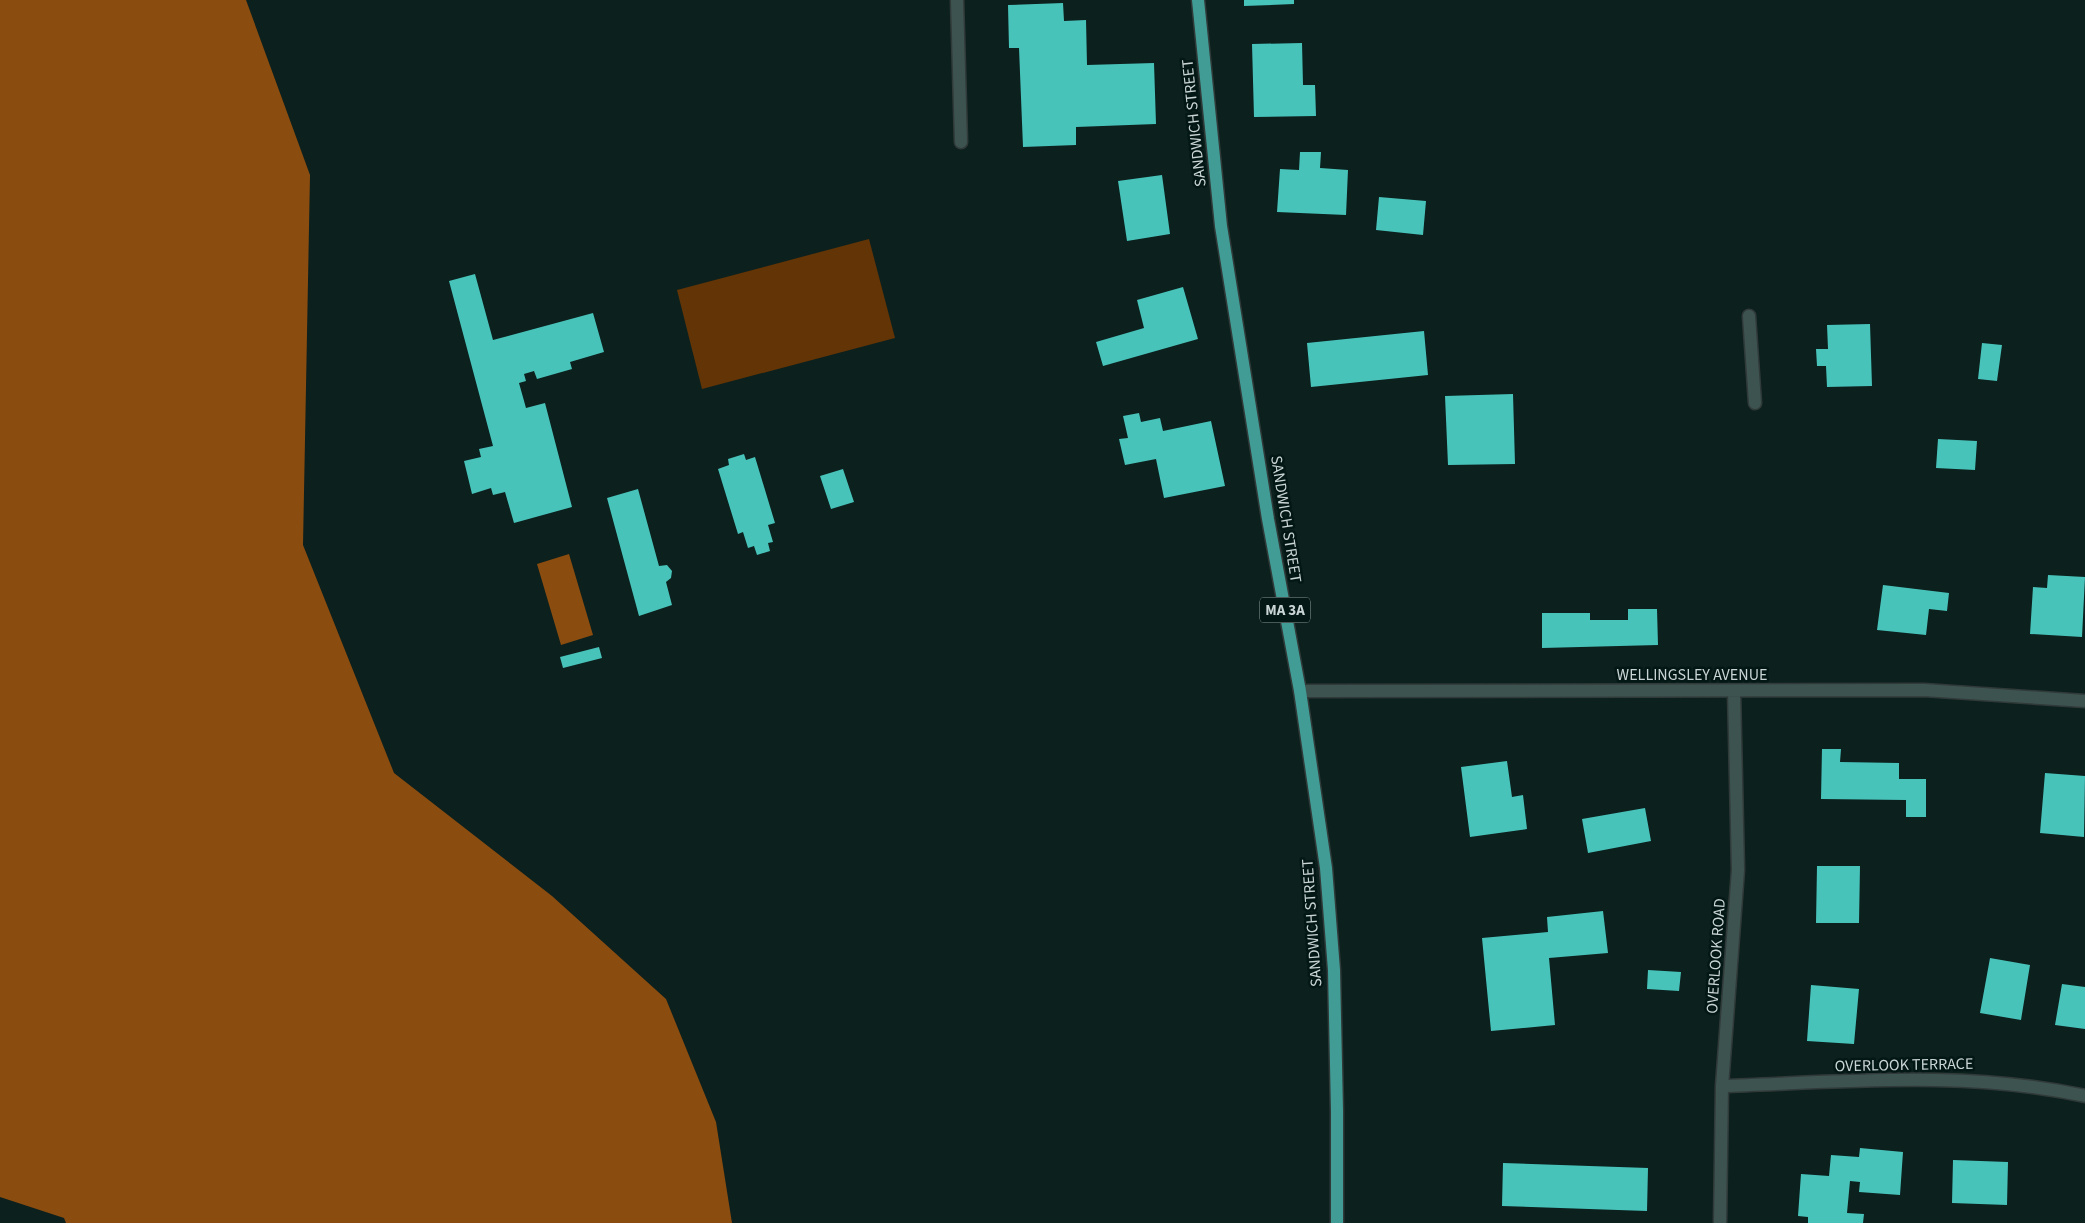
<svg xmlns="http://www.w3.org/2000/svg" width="2085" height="1223" viewBox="0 0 2085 1223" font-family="'Source Sans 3',sans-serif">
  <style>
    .green { fill: #633405 }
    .water { fill: #8b4c0f }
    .building { fill: #48c3ba }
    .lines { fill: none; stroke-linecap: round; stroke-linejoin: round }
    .service-casing { stroke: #303a39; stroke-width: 15 }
    .minor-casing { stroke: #303a39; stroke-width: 15 }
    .primary-casing { stroke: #303a39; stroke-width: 15 }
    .service { stroke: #3d5350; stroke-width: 12 }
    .minor { stroke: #3d5350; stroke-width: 12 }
    .primary { stroke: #419c95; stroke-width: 12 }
    .labels { text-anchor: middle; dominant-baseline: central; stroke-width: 5; stroke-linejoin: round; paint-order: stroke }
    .shield { fill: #031715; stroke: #8e9c9b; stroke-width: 1 }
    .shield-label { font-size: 15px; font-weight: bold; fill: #c9d5d4 }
    .street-label { font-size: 16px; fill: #c9d5d4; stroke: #031715 }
  </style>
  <rect width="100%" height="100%" fill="#0c201e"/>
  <path class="green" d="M869,239L895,338L702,389L677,290Z"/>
  <path class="water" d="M0,0H246L310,175L303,545L394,773L552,896L666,999L716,1122L732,1223H66L64,1218L0,1197Z
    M569,554L593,635L561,645L537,564Z"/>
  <path class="building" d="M1244,0H1294V4L1244,6Z
    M1063,3L1064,21L1086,20L1087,65L1154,63L1156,124L1076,127V145L1023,147L1019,48H1009L1008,5Z
    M1302,43L1303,85H1315L1316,116L1254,117L1252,44Z
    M1300,152H1321L1320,168L1348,170L1346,215L1277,212L1280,169L1299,170Z
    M1162,175L1170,234L1127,241L1118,181Z
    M1379,197L1426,201L1423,235L1376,230Z
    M475,274L493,340L593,313L604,352L570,362L572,369L537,379L534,371L524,374L526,381L519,383L526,408L545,403L572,507L514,523L505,492L493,495L491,488L472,494L464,461L481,457L479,449L493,446L449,281Z
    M1183,287L1198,339L1103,366L1096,342L1144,328L1137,300Z
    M1870,324L1872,386L1827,387L1826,366H1817L1816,349H1828L1827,325Z
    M1424,331L1428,375L1311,387L1307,343Z
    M1982,343L2002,345L1997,381L1978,379Z
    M1513,394L1515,464L1448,465L1445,396Z
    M1139,413L1141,422L1160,418L1163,431L1211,421L1225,486L1164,498L1156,459L1125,465L1119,439L1128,438L1123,416Z
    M1938,439L1977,441L1975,470L1936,468Z
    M744,454L746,460L755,457L775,523L768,525L773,542L768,543L770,551L757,555L754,546L748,548L743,532L738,534L718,469L729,465L728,459Z
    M843,469L854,502L831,509L820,476Z
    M638,489L659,566L667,565L672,571L671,578L666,582L672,605L639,616L607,498Z
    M2048,575L2085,577L2082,637L2030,634L2033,587L2047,588Z
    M1883,585L1949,593L1947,611L1929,609L1926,635L1877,630Z
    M1628,609H1657L1658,645L1542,648V613H1590V620H1628Z
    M599,647L602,658L563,668L560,657Z
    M1822,749H1841L1840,762L1899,763V779H1926V817H1906V800L1821,799Z
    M1507,761L1512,797L1523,795L1527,829L1470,837L1461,767Z
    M2045,773L2085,776L2084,837L2040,833Z
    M1645,808L1651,841L1588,853L1582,819Z
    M1817,866H1860L1859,923H1816Z
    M1603,911L1608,953L1549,958L1555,1025L1491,1031L1482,938L1548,932L1547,917Z
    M1990,958L2030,965L2021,1020L1980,1013Z
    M1648,970L1681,972L1679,991L1647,989Z
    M2062,984L2085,987V1029L2055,1025Z
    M1811,985L1859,989L1854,1044L1807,1041Z
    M1860,1148L1903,1152L1900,1195L1859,1192L1860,1182L1850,1181L1847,1213L1864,1214L1863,1223H1808V1217L1798,1216L1801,1174L1829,1176L1831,1155L1859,1157Z
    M1953,1160L2008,1162L2007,1205L1952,1203Z
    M1503,1163L1648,1168L1647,1211L1502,1206Z"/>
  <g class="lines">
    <defs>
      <path id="service" d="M957,0L961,142
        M1749,316L1755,403"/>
      <path id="minor" d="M1300,691L1924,690L2085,701
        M1722,1086C1843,1082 1966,1070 2085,1096
        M1720,1223L1722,1086L1738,870L1734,691"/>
      <path id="primary" d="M1198,0L1221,226L1268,519L1300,691L1326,868L1334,970L1337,1111V1223"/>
    </defs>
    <use href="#service" class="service-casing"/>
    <use href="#minor" class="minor-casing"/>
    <use href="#primary" class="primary-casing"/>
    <use href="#service" class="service"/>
    <use href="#minor" class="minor"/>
    <use href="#primary" class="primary"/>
  </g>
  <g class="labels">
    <rect class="shield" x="1260" y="597.5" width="50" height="25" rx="4"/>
    <g class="shield-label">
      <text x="1285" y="610">MA 3A</text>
    </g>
    <g class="street-label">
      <text transform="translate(1194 123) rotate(-96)">SANDWICH STREET</text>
      <text transform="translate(1286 519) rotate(81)">SANDWICH STREET</text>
      <text x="1692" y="675">WELLINGSLEY AVENUE</text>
      <text transform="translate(1312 923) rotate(-94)">SANDWICH STREET</text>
      <text transform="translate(1716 956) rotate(-86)">OVERLOOK ROAD</text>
      <text transform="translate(1904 1065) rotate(-1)">OVERLOOK TERRACE</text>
    </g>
  </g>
</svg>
